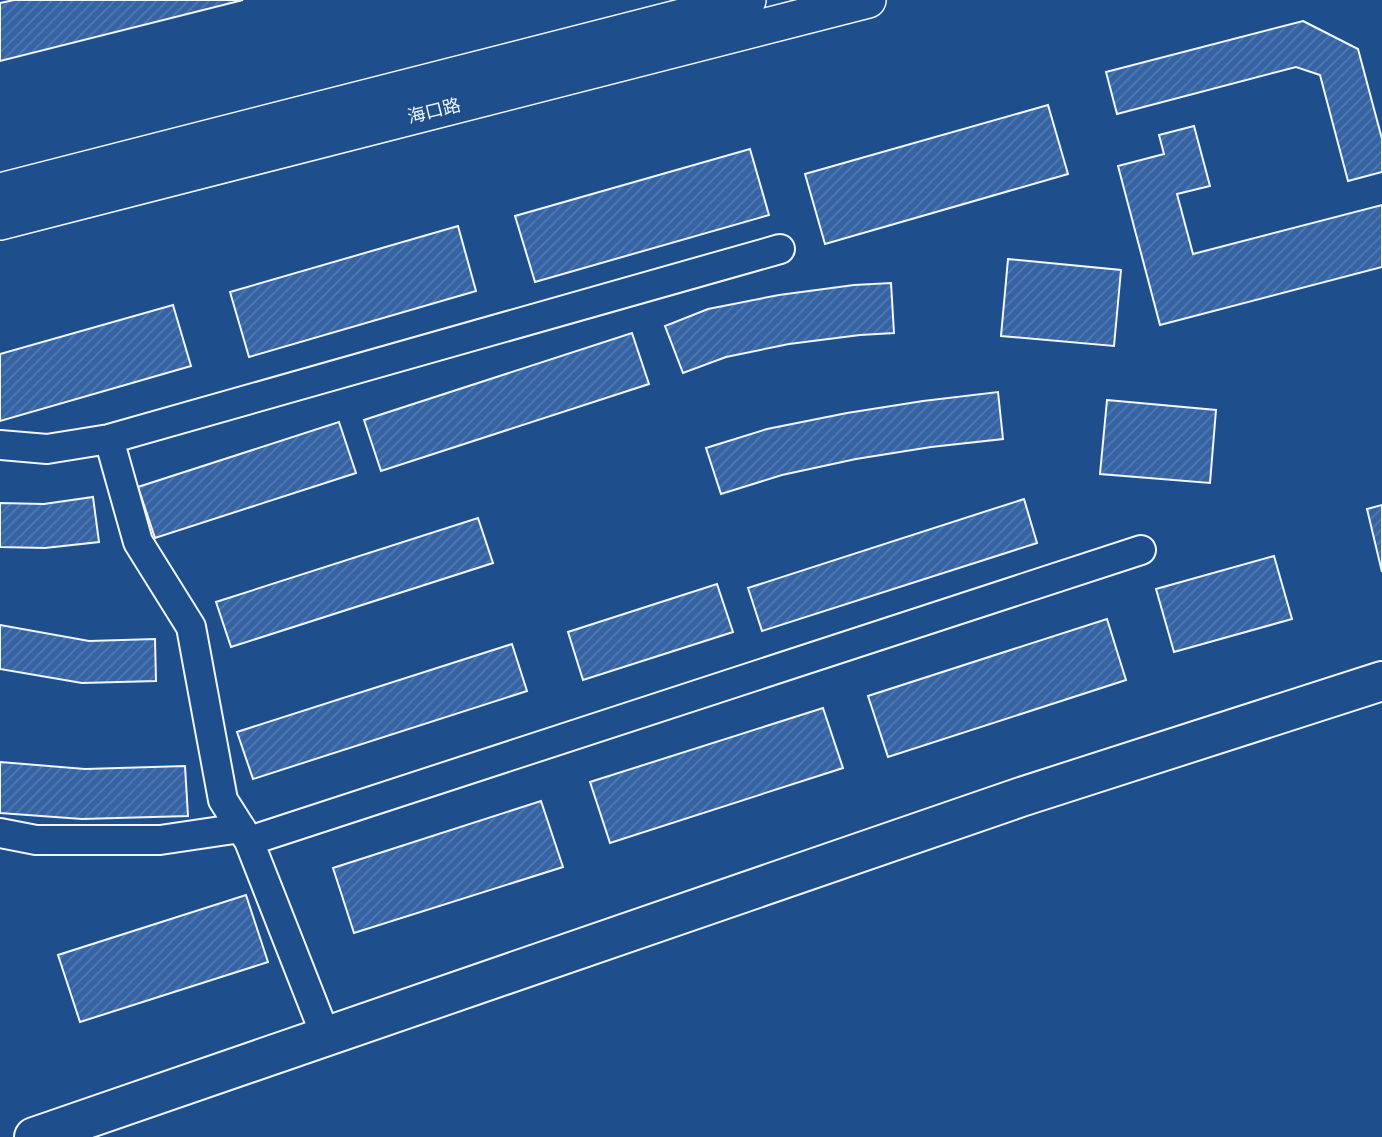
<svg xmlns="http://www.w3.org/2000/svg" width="1382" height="1137" viewBox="0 0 1382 1137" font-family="Bitter,'Noto Sans SC',serif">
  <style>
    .building { fill: url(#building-hatch); stroke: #f2f6ff; stroke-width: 2 }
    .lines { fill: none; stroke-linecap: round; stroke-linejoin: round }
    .minor-casing { stroke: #f2f6ff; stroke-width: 32 }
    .major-casing { stroke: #f2f6ff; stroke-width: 38 }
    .highway-casing { stroke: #f2f6ff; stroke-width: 42 }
    .minor { stroke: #1f4e8c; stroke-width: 28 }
    .major { stroke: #1f4e8c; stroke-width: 35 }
    .highway { stroke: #1f4e8c; stroke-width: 38 }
    .labels { text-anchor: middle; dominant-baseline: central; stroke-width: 5; stroke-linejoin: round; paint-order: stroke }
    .street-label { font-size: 18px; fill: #f2f6ff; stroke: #1f4e8c }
  </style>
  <defs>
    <pattern id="building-hatch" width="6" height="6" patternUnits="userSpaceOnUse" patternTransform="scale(1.75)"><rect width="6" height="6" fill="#3563a3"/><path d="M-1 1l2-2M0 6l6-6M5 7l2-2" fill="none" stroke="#537ab1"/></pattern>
  </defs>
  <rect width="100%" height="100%" fill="#1f4e8c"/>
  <path class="building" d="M14,0H243L0,61V3Z
    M1303,21L1358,49L1382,139V172L1348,181L1320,75L1296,67L1117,114L1106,72Z
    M1048,105L1068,174L825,244L805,174Z
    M1194,126L1210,186L1177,194L1193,254L1382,205V267L1160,325L1118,166L1164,154L1159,135Z
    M750,149L769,215L535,282L515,216Z
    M458,226L476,291L249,357L230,292Z
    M1008,259L1121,270L1114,346L1001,336Z
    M891,283L894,333L860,335L789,344L726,357L683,373L665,326L708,309L779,295L854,285Z
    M173,305L191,366L0,421V354Z
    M632,333L649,384L381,471L364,420Z
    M998,392L1003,439L931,447L856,459L782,475L721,494L706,448L767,429L847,413L923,401Z
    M1107,400L1216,410L1210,483L1100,474Z
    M339,422L356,473L155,538L138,487Z
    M93,497L99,542L45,548L0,547V503L44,504Z
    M1024,499L1037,543L762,631L748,588Z
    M1382,505V572L1367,509Z
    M478,518L493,563L231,647L216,602Z
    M1274,556L1292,619L1174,652L1156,589Z
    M717,584L733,632L583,680L568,632Z
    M1107,619L1126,680L888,757L868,696Z
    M0,625L89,641L155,639L156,681L82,683L0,669Z
    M512,644L527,691L253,779L237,732Z
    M823,708L843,768L610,843L590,782Z
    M0,762L85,769L185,766L188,816L82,819L0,813Z
    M541,801L563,867L354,933L333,868Z
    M246,895L268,962L80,1022L58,955Z"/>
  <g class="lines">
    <defs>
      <path id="minor" d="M109,439L138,542L191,627L223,800L249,841L326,1037
        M0,445L47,449L109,439L780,249
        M0,833L36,840H160L241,828
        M249,841L1141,550"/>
      <path id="major" d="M0,191L748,0
        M0,222L868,0"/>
      <path id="highway" d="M34,1137L1021,797L1382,681"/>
    </defs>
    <use href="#minor" class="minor-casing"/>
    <use href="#major" class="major-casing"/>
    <use href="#highway" class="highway-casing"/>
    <use href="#minor" class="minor"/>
    <use href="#major" class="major"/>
    <use href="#highway" class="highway"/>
  </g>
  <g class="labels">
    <g class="street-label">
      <text transform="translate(434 111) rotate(-14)">海口路</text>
    </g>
  </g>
</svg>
